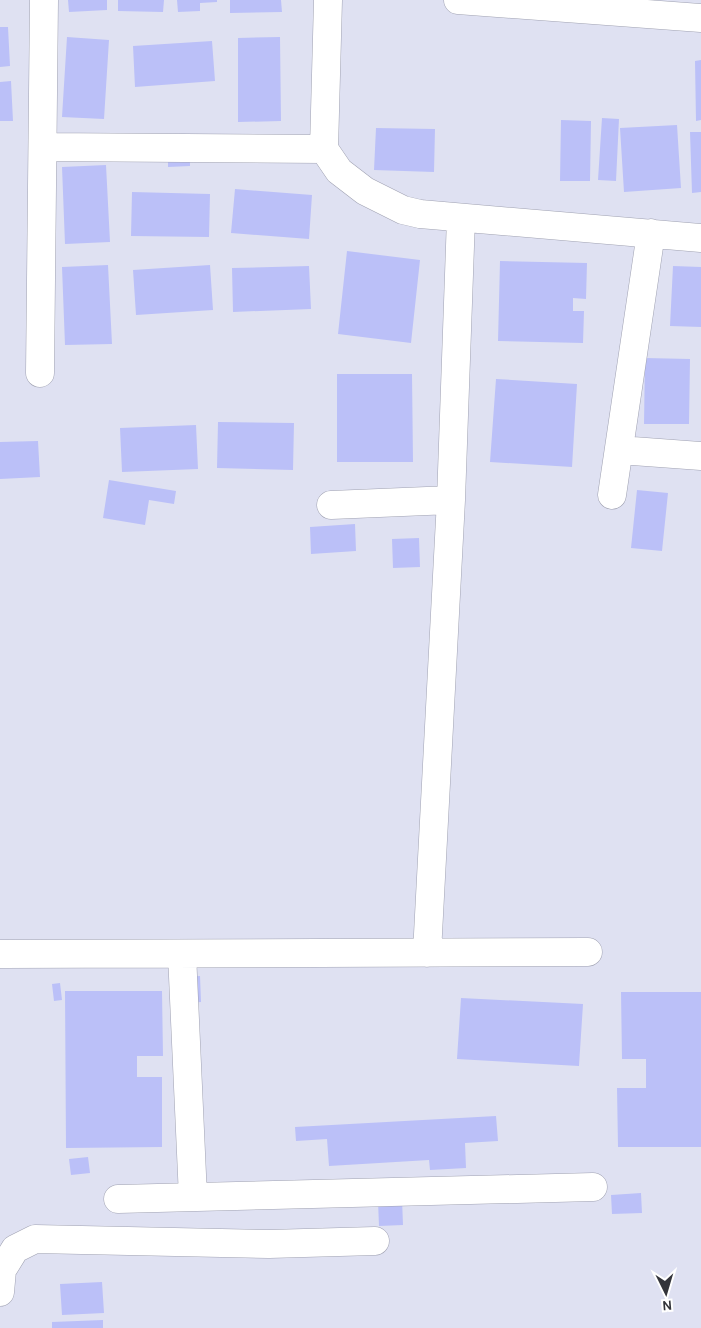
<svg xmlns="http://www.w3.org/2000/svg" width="701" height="1328" viewBox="0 0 701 1328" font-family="Karla,sans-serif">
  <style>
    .building { fill: #bbc0f8 }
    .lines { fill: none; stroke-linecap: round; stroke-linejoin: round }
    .minor-casing { stroke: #a0a2b2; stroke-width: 29 }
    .minor { stroke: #fff; stroke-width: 28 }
  </style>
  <rect width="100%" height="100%" fill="#dfe1f2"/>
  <path class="building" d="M68,0H107V10L69,12Z
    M118,0H164L163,12L118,11Z
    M177,0H217V2L200,3V11L178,12Z
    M230,0H281L282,12L230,13Z
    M0,27H8L10,66L0,67Z
    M67,37L109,40L104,119L62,117Z
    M280,37L281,121L238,122V38Z
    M212,41L215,81L135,87L133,46Z
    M701,60V120L696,121L695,61Z
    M11,81L13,121H0V82Z
    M602,118L619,119L616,181L598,180Z
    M561,120L591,121L590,181H560Z
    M677,125L681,188L624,192L620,128Z
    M376,128L435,129L434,172L374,170Z
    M690,132H701V192L692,193Z
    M190,153V166L168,167V154Z
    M106,165L110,242L65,244L62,167Z
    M235,189L312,195L309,239L231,233Z
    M132,192L210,194L209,237L131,236Z
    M347,251L420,260L411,343L338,334Z
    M500,261L587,263L586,299L573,298V311H584L583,343L498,341Z
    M108,265L112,344L65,345L62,267Z
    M210,265L213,310L136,315L133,270Z
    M309,266L311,309L233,312L232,268Z
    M673,266L701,267V327L670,326Z
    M645,358L690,359L689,424H644Z
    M337,374H412L413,462H337Z
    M496,379L577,384L572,467L490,462Z
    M218,422L294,423L293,470L217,468Z
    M196,425L198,469L122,472L120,428Z
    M38,441L40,477L0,479V442Z
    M109,480L176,491L174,504L149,500L145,525L103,518Z
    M637,490L668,493L662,551L631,548Z
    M355,524L356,551L311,554L310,527Z
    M419,538L420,567L393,568L392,539Z
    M200,976L201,1002L188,1003L186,977Z
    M60,983L62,1000L54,1001L52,984Z
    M65,991H162L163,1056H137V1077H162V1147L66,1148Z
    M621,992H701V1147H618L617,1088H646V1059H622Z
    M461,998L583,1004L579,1066L457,1059Z
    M496,1116L498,1141L465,1143L466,1168L430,1170L429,1160L329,1166L327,1139L296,1141L295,1127Z
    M88,1157L90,1173L71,1175L69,1159Z
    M641,1193L642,1213L612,1214L611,1195Z
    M402,1199L403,1225L379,1226L378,1201Z
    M102,1282L104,1313L62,1315L60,1284Z
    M103,1320V1328H52V1322Z"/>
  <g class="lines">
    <defs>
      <path id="minor" d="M328,0L324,149L339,171L365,191L403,210L420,214L701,238
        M458,0L701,18
        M43,147L324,149
        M40,373L44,0
        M619,450L701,456
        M612,495L651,233
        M331,505L451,500
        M427,953L451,500L461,218
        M0,954L588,952
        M182,954L193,1197
        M118,1199L593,1187
        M0,1292L2,1270L15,1249L35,1239L269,1244L375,1241"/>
    </defs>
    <use href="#minor" class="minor-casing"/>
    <use href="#minor" class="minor"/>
  </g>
  <g transform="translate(666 1293) rotate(175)" stroke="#ffffff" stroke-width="4" paint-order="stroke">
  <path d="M0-4L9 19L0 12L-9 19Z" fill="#33343a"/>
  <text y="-8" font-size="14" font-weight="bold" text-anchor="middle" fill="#33343a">N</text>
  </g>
</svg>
